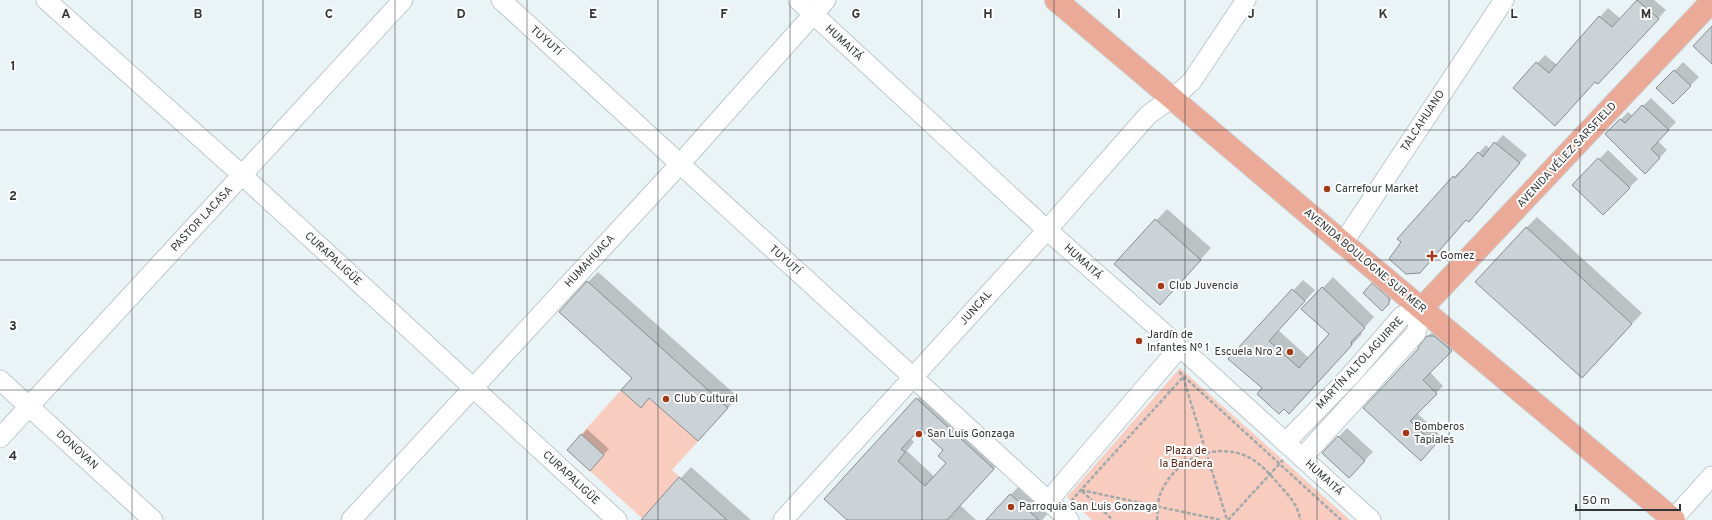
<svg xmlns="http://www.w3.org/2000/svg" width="1712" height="520" viewBox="0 0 1712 520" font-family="Overpass,sans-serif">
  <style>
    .green { fill: #f8ccbe }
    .shadow { fill: #0003; fill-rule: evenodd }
    .building { fill: #cbd3d6; stroke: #878f92; fill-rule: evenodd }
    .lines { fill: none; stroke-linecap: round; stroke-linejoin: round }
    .minor-casing { stroke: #bfc7ca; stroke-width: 21 }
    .major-casing { stroke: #cecfcf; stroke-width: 24 }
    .path { stroke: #a2a9ab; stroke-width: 2.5; stroke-dasharray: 4 2; stroke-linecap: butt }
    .minor { stroke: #fff; stroke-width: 19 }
    .major { stroke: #ebaa98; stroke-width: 22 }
    .grid { fill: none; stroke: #323536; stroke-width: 1; stroke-opacity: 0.55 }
    .poi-dot { fill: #a13a19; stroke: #fefefe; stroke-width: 1.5 }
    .labels { text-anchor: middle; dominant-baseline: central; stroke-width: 4; stroke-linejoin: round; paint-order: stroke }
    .street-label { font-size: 11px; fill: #323536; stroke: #fefefe }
    .poi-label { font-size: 11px; fill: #323536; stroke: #fefefe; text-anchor: start }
    .park-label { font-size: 11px; fill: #561f0f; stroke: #fefefe }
    .grid-label { font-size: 13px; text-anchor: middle; font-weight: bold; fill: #323536; stroke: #fefefe; stroke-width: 4; stroke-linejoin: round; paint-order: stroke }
  </style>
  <rect width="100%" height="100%" fill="#eaf3f6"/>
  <path class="green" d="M587,281L728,408L672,470L727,520H644L567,450L632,378L559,312Z
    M1180,368L1350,520H1092L1067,497Z"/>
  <path class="shadow" d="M1638,0H1654L1666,10L1606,75L1596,81L1514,88L1545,55L1557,65L1608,8L1621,19Z
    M1683,62L1699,77L1673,103L1658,88Z
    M1651,98L1676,122L1658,141L1667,150L1645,173L1606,134L1628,112L1633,116Z
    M1503,135L1527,155L1476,212L1467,219L1420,272L1454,177L1462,169L1463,171L1486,145L1490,149Z
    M1608,150L1638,179L1603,214L1574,185Z
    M1167,209L1211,248L1171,292L1116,264Z
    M1537,217L1642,313L1593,366L1526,228Z
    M598,272L738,397L708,430L650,397L641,407L633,378L588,282Z
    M1381,276L1397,294L1382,309L1373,284Z
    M1333,277L1374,317L1361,331L1362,334L1299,403L1264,388L1230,359L1303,280L1315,290L1278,330L1309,358L1330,334L1303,309Z
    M1435,329L1459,343L1430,372L1443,386L1417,413L1442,437L1428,452L1364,408L1421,348L1427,337Z
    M926,389L1003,459L960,505L976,520H849L917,399ZM920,428L945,450L947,463L935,477L907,451L914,442L910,438Z
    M1347,428L1373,452L1357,468L1323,453Z
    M587,429L609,449L595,464L582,435Z
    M691,467L751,520H646L644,518Z
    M1020,485L1050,511L1042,520H987Z"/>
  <path class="building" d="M1637,0L1659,19L1598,84L1595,82L1555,126L1513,88L1536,62L1549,73L1599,16L1612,27Z
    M1712,26V64L1693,46Z
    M1674,70L1691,86L1673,104L1656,88Z
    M1642,105L1669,130L1651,149L1660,158L1645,174L1605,134L1620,119L1625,123Z
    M1494,142L1520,163L1469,222L1466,220L1420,273L1406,274L1389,259L1401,242L1397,239L1453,176L1455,178L1478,152L1483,157Z
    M1598,158L1630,188L1603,215L1572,185Z
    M1155,219L1201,260L1160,305L1114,264Z
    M1526,227L1632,324L1582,378L1475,282Z
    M587,281L728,408L698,441L649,398L641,408L621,390L632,378L559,312Z
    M1372,283L1389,298V304L1382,311L1363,293Z
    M1322,287L1365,328L1351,342L1352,345L1289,414L1284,409L1279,414L1257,394L1262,388L1228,359L1292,289L1305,301L1269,341L1299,368L1329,334L1301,309Z
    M1427,336H1434L1452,351L1423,380L1437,394L1410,421L1435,445L1421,461L1363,408L1419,348L1418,347Z
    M916,398L994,469L947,520H847L824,499ZM920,429L943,450L938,456L946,463L925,486L898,461L905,452L901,449Z
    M581,434L604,455L590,471L567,450Z
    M1338,436L1365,461L1349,478L1322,453Z
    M679,477L727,520H641Z
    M1010,494L1039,520H986Z"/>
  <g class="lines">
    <defs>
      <path id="minor" d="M46,0L242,175L617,520
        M501,0L1069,520
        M798,0L1047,230L1199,364L1371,520
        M1343,243L1504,0
        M0,380L153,520
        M0,438L403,0
        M1285,443L1350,376L1402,316L1422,308
        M1302,458L1416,333L1422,308
        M1048,501L1179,348
        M351,520L680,164L826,0
        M783,520L1047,230L1148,115L1181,91L1192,81L1246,0
        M1672,520L1712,476"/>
      <path id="major" d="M1056,0L1343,243L1674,520
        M1422,308L1712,1"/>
    </defs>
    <use href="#minor" class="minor-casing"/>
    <use href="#major" class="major-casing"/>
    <path class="path" d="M1179,372L1341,520
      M1183,377L1227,520
      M1081,490L1221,520
      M1082,491L1113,520
      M1071,501L1184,376
      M1157,520C1158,510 1157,499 1162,490C1176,461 1209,444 1241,454C1257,459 1269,473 1280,486C1289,495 1299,507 1300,520
      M1228,520L1283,460"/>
    <use href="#minor" class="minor"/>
    <use href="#major" class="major"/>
  </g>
  <path class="grid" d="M132,0V520M263,0V520M395,0V520M527,0V520M658,0V520M790,0V520M922,0V520M1054,0V520M1185,0V520M1317,0V520M1449,0V520M1580,0V520M0,130H1712M0,260H1712M0,390H1712"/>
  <g class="poi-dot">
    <circle cx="1327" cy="189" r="4"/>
    <path d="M1430 250h4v4h4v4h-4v4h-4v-4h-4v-4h4z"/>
    <circle cx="1161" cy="286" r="4"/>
    <circle cx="1139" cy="341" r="4"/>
    <circle cx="1290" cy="352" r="4"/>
    <circle cx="666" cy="399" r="4"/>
    <circle cx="1406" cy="433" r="4"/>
    <circle cx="919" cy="434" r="4"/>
    <circle cx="1011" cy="507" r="4"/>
  </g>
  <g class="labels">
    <g class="street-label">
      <text transform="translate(546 41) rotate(42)">TUYUTÍ</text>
      <text transform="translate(844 43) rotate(43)">HUMAITÁ</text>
      <text transform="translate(1423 121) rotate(-57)">TALCAHUANO</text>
      <text transform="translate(1567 155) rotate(-47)">AVENIDA VÉLEZ SARSFIELD</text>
      <text transform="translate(202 219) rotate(-47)">PASTOR LACASA</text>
      <text transform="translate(333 259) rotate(43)">CURAPALIGÜE</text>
      <text transform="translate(785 260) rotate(42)">TUYUTÍ</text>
      <text transform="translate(590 261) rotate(-47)">HUMAHUACA</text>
      <text transform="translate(1365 261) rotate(40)">AVENIDA BOULOGNE SUR MER</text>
      <text transform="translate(1083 262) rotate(42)">HUMAITÁ</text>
      <text transform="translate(976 308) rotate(-48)">JUNCAL</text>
      <text transform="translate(1360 363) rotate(-47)">MARTÍN ALTOLAGUIRRE</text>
      <text transform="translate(77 450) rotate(42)">DONOVAN</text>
      <text transform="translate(571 478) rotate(43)">CURAPALIGÜE</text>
      <text transform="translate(1324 478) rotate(42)">HUMAITÁ</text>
    </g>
    <g class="poi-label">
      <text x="1335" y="189">Carrefour Market</text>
      <text x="1440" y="256">Gomez</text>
      <text x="1169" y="286">Club Juvencia</text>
      <text x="1147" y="335">Jardín de<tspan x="1147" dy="13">Infantes Nº 1</tspan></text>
      <text x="1282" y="352" text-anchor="end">Escuela Nro 2</text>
      <text x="674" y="399">Club Cultural</text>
      <text x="1414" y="427">Bomberos<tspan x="1414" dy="13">Tapiales</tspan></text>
      <text x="927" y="434">San Luis Gonzaga</text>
      <text x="1019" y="507">Parroquia San Luis Gonzaga</text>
    </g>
    <g class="park-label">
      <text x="1186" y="451">Plaza de<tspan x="1186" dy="13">la Bandera</tspan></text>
    </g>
  </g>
  <g class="grid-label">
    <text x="66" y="18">A</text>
    <text x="198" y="18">B</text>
    <text x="329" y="18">C</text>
    <text x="461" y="18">D</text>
    <text x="593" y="18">E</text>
    <text x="724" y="18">F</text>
    <text x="856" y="18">G</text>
    <text x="988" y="18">H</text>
    <text x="1119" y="18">I</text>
    <text x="1251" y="18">J</text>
    <text x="1383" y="18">K</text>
    <text x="1514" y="18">L</text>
    <text x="1646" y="18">M</text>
    <text x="13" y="70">1</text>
    <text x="13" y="200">2</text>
    <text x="13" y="330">3</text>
    <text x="13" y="460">4</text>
  </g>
  <path d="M1576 504v6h104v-6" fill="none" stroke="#323536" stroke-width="2"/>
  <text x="1582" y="504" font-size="12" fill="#323536" stroke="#fefefe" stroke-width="3" paint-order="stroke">50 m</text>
</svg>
